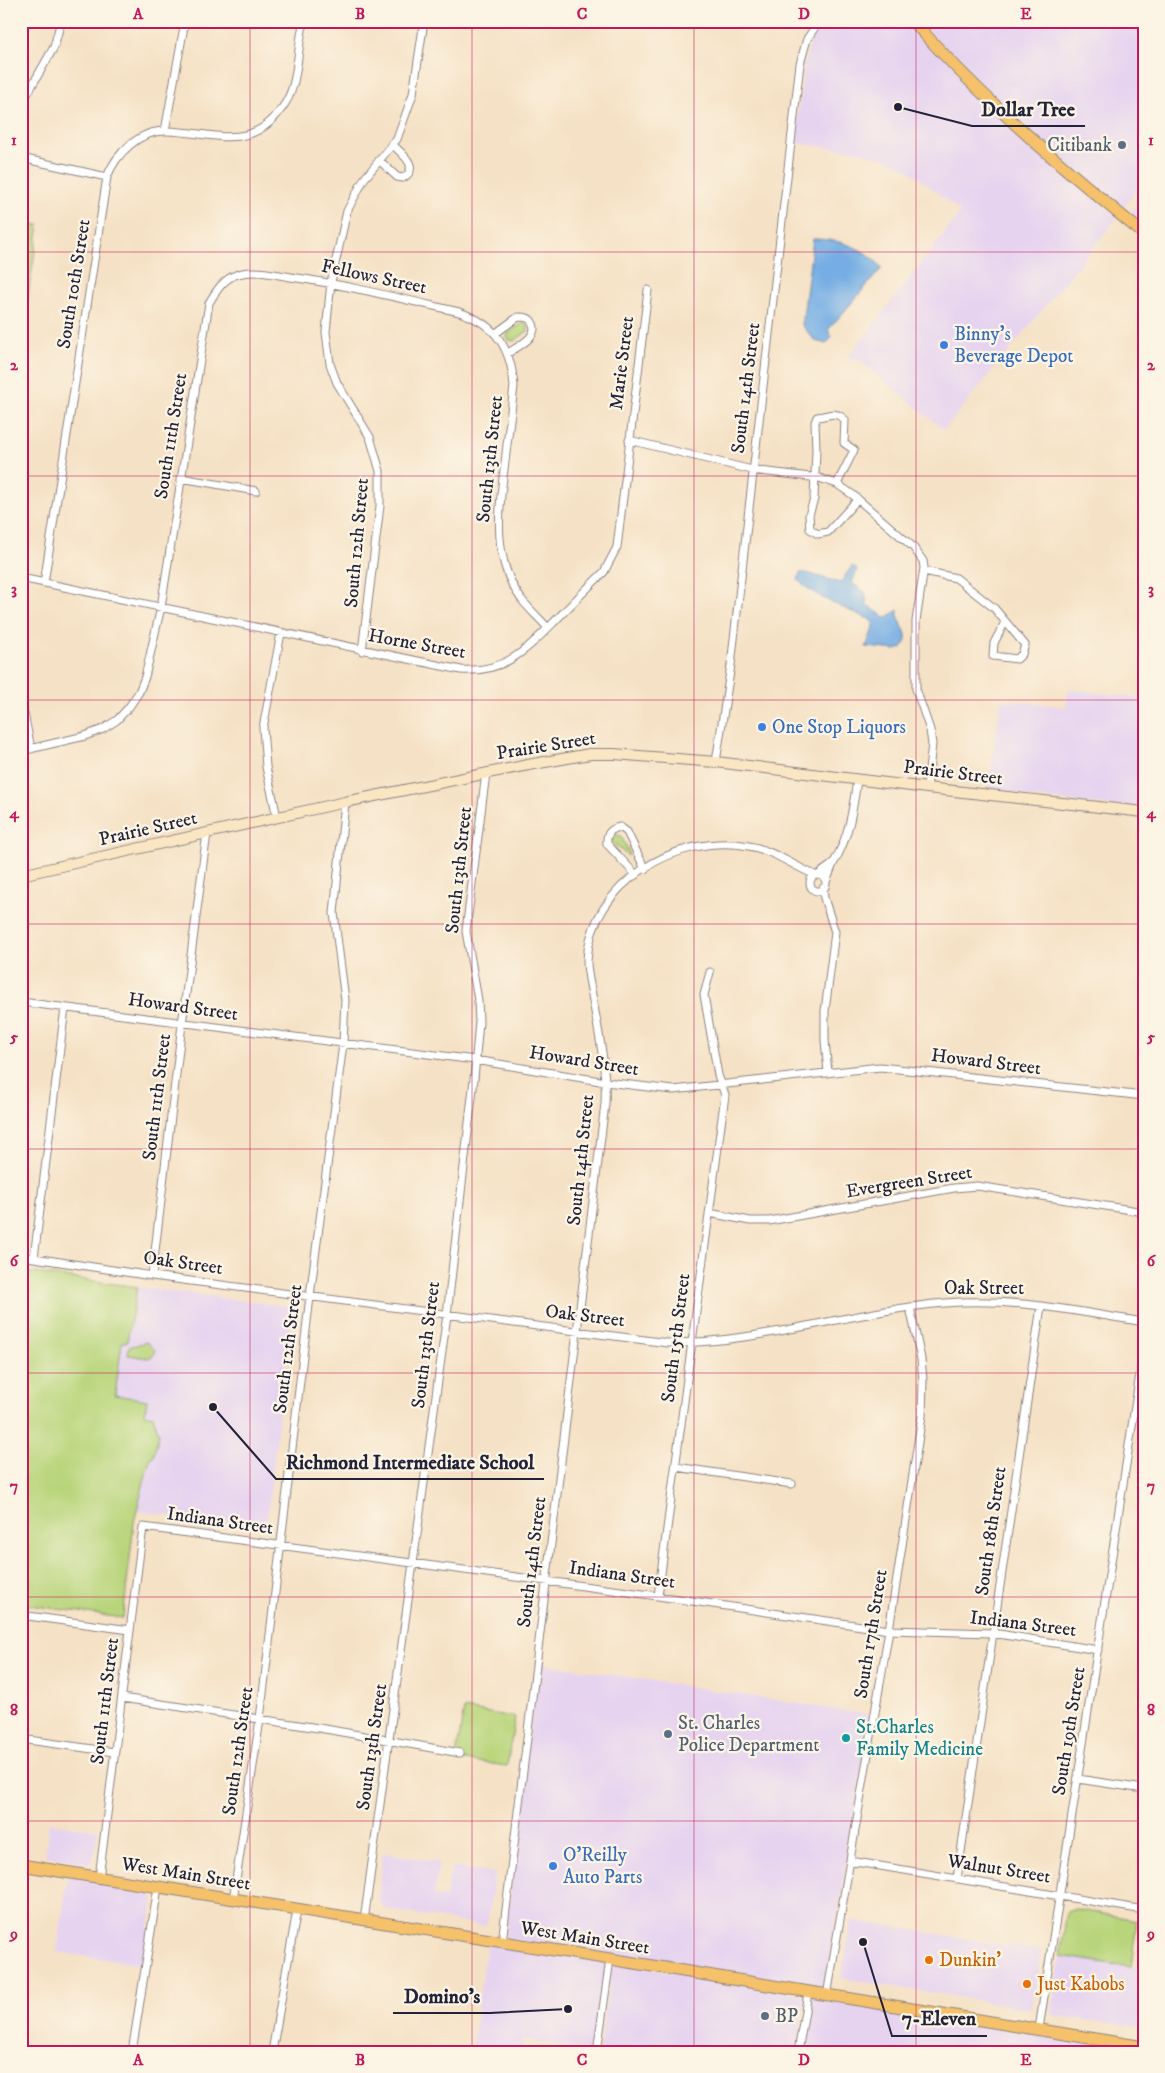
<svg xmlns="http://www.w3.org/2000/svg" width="1165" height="2073" viewBox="0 0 1165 2073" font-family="'IM FELL DW Pica',serif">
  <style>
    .built { fill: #e6d3f0 }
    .green { fill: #b9d57b; stroke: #6e7c5b }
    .water { fill: #74ade4; stroke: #4b6890 }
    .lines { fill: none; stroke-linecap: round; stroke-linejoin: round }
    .street-casing { stroke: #8c8280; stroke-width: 9 }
    .secondary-casing { stroke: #8c8280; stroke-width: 12 }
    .primary-casing { stroke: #8c8280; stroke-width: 13 }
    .street { stroke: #fff; stroke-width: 7 }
    .secondary { stroke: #fbe6c4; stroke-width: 10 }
    .primary { stroke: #f5c16b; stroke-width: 11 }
    .grid { fill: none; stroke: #c2185b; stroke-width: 1; stroke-opacity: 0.55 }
    .service-dot { fill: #5c6f8a; stroke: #fcf5e5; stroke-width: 2 }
    .shop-dot { fill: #3f7fe0; stroke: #fcf5e5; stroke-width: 2 }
    .culture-dot { fill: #0f9aa8; stroke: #fcf5e5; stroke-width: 2 }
    .food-dot { fill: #e8710a; stroke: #fcf5e5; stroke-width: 2 }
    .labels { text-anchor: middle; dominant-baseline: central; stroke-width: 4.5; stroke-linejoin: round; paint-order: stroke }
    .service-label { font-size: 19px; fill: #4e5e75; stroke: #fcf5e5; text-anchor: start }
    .street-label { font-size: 19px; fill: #22223b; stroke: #fcf5e5 }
    .shop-label { font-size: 19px; fill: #366cbe; stroke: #fcf5e5; text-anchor: start }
    .culture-label { font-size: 19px; fill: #0d838f; stroke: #fcf5e5; text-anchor: start }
    .food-label { font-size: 19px; fill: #c56008; stroke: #fcf5e5; text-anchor: start }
    .leader { fill: none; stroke: #22223b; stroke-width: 2 }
    .callout-dot { fill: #22223b; stroke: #fcf5e5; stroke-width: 2 }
    .callout-label { font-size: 20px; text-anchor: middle; font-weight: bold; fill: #22223b; stroke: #fcf5e5; stroke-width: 4.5; stroke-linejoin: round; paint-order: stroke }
    .neatline { fill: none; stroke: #c2185b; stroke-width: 2 }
    .grid-label { font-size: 16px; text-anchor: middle; font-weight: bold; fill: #c2185b }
  </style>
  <rect width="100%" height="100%" fill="#fcf5e5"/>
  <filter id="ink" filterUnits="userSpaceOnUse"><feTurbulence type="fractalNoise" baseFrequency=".02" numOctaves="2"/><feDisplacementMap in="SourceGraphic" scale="10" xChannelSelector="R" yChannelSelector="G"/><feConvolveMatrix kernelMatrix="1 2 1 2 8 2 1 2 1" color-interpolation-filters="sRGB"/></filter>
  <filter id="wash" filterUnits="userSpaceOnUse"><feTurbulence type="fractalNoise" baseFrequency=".0096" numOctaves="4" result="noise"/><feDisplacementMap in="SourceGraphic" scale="20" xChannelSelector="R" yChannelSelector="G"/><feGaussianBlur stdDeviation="1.12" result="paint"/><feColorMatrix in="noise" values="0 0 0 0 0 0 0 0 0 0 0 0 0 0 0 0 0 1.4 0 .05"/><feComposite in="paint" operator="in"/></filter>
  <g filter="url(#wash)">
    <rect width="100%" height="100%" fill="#f5e1c5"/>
    <path class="built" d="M825,21H911L1118,217L944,430L859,360L848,358L961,212L909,170L884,158L857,151L795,143L804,65L812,39Z
      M919,21H1144V179L1122,210L997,103Z
      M1144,193V228L1128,216Z
      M1069,689L1144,699V809L988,793L1001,700L1066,707Z
      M137,1287L292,1307L266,1528L137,1511L148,1466L159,1434L145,1414L115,1395L122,1342H127Z
      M538,1663L871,1715L824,1992L505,1939Z
      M49,1823L98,1830L93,1860L88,1863L45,1856Z
      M383,1853L439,1862L434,1896L446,1897L451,1867L495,1873L487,1923L483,1926L384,1909L378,1898Z
      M68,1875L155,1889L143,1965L57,1952Z
      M851,1920L1041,1951L1032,2009L841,1978Z
      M487,1943L608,1961L595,2051L523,2040L521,2052L472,2044Z
      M1060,1956L1144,1969V2028L1051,2015Z
      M612,1962L806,1995L796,2052L599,2051Z
      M811,1997L1144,2052H802Z"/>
    <path class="green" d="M21,222L39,225L21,341Z
      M523,323L528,325V331L514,341L509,340L507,337L508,333Z
      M614,834L621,836L629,852L628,856L611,841L610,838Z
      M21,1271L137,1287L127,1342H122L115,1395L147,1400L145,1414L153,1416L159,1434L153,1458L151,1457L148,1466L134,1522L123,1618L21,1604Z
      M147,1342L155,1350L154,1355L148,1358L128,1355L129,1347Z
      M464,1709L515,1717L507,1766L465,1760L456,1756Z
      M1075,1909L1137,1920L1131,1967L1060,1956L1067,1912Z"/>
    <path class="water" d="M813,239C839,239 865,247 882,268L828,330L832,337L826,344L815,341L802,325Z
      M852,566L857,569L852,583L865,592L867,605L886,618L898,610C898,613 898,616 899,618C902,630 911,633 903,647L896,650L866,647L874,626L871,620C847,609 817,599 798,580L800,573H807L840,583Z"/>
  </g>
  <g filter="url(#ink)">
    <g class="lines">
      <defs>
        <path id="street" d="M21,105L54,47L61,21
          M165,131L185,21
          M21,158L107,177
          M379,160L397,177L403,178C421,167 402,154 392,144
          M496,333L518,317C524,317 529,317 532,322C541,336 517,347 508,353
          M629,440L752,470L819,478L837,484L853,495L913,547L923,561L924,568L916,621V689L930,730L932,744L927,788
          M181,478L256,491
          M837,484L854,450L844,443L845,420C836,410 829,416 817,417L815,422L816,450L814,499L809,515L810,529L818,534L828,532L858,499
          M924,571L956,578L994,608L1025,645L1022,654L1017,659L993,656L994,643L1005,622
          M21,578L461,670C505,673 526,650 555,621C571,605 587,588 604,572L617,547L648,290
          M44,583L107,177C116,154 139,130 167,131C214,132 254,155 286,102C299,81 297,46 304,21
          M362,651L380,506V471L370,437L337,383L330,364L326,332L331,282L347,211L364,179L397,139L413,94L424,21
          M22,703L31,749
          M21,751L85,736L103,729L117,720L129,707L139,692L145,677L161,607L209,303C216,291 224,278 238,274C254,269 274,274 291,277C347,285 403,299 459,312C496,324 511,348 514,386C511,411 508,437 505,462C499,509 491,559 522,600C530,610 540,619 548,628
          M716,762L731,665L800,64L807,39L819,21
          M277,817L266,767L263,728L281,633
          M833,864C849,838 853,809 857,780
          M636,875L607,844C606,834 610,829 620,827L627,832L645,869
          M818,875L833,864L826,882
          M810 883a8 8 0 1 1 16 0a8 8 0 1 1-16 0Z
          M823,888L824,898L835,932L825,1011V1040L828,1073
          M21,1002L475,1060L606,1082L673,1090L880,1067L1144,1096
          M709,1213L750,1221H769L954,1188L977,1186L1144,1212
          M21,1256L152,1276L668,1343C762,1343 852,1311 945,1303C1012,1297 1078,1312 1144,1322
          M34,1258L65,1008
          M152,1276L182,1024L207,833
          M676,1467L792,1484
          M658,1596L725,1095L718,1075L704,995L710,972
          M21,1615L130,1630
          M122,1698L325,1729L460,1753
          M21,1739L114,1752
          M1078,1779L1144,1789
          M850,1861L1144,1910
          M99,1878L143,1527L658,1596L889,1630L992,1633L1098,1650
          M957,1879L1041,1306
          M233,1900L260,1719L311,1288L343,1044L345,1000L334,913L345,802
          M364,1921L447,1315L474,1079L479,1022L478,1000L466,931L486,773
          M502,1942C534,1662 572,1383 605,1104C607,1068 598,1030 592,995C590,984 587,972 587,961C590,884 678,832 749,846C772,850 794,866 815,875
          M827,1996L889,1630L922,1416L923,1380L921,1359L910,1307
          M1039,2029L1144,1348
          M132,2052L158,1887
          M272,2052L297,1910
          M597,2052L610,1959
          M798,2052L808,1993"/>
        <path id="secondary" d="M21,875L345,802L528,765L590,754H614L716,762L927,788L1144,812"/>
        <path id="primary" d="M913,21C983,100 1063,168 1144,234
          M21,1865L610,1959L1144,2047"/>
      </defs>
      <use href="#street" class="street-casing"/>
      <use href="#secondary" class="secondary-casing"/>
      <use href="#primary" class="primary-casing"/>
      <use href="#street" class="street"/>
      <use href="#secondary" class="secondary"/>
      <use href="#primary" class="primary"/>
    </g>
  </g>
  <path class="grid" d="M250,21V2052M472,21V2052M694,21V2052M916,21V2052M21,252H1144M21,476H1144M21,700H1144M21,924H1144M21,1149H1144M21,1373H1144M21,1597H1144M21,1821H1144"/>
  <g class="service-dot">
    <circle cx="1122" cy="145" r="5"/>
    <circle cx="668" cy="1734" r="5"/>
    <circle cx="765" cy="2016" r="5"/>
  </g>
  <g class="shop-dot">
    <circle cx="944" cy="345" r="5"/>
    <circle cx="762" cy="727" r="5"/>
    <circle cx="553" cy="1866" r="5"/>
  </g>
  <circle class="culture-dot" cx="846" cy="1738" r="5"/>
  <g class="food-dot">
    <circle cx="929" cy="1960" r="5"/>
    <circle cx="1027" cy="1984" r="5"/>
  </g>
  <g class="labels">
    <g class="service-label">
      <text x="1112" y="145" text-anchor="end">Citibank</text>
      <text x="678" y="1723">St. Charles<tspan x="678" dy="22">Police Department</tspan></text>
      <text x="775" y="2016">BP</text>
    </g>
    <g class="street-label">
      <text transform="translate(374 277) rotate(12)">Fellows Street</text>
      <text transform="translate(74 284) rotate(-81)">South 10th Street</text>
      <text transform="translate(622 363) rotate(-83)">Marie Street</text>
      <text transform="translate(746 388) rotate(-83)">South 14th Street</text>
      <text transform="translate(171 436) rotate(-81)">South 11th Street</text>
      <text transform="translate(490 459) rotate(-84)">South 13th Street</text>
      <text transform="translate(357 543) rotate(-85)">South 12th Street</text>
      <text transform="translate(417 644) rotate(10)">Horne Street</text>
      <text transform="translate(546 746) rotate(-9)">Prairie Street</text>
      <text transform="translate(953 773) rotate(7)">Prairie Street</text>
      <text transform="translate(148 829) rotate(-13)">Prairie Street</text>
      <text transform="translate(459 870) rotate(-84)">South 13th Street</text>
      <text transform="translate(183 1007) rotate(8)">Howard Street</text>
      <text transform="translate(584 1061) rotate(9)">Howard Street</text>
      <text transform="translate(986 1062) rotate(7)">Howard Street</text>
      <text transform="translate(157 1097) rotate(-83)">South 11th Street</text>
      <text transform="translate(581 1160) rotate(-84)">South 14th Street</text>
      <text transform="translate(909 1182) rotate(-9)">Evergreen Street</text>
      <text transform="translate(183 1263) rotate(8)">Oak Street</text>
      <text x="984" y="1288">Oak Street</text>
      <text transform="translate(585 1316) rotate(7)">Oak Street</text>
      <text transform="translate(676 1338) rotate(-83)">South 15th Street</text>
      <text transform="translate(426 1345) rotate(-83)">South 13th Street</text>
      <text transform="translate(288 1349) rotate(-83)">South 12th Street</text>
      <text transform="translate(220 1521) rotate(8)">Indiana Street</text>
      <text transform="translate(991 1531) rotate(-82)">South 18th Street</text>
      <text transform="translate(532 1562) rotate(-83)">South 14th Street</text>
      <text transform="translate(622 1575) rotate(8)">Indiana Street</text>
      <text transform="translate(1023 1624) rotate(7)">Indiana Street</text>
      <text transform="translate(871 1634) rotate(-81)">South 17th Street</text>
      <text transform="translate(105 1701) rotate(-83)">South 11th Street</text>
      <text transform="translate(1069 1731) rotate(-81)">South 19th Street</text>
      <text transform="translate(372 1747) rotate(-82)">South 13th Street</text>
      <text transform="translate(238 1751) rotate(-82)">South 12th Street</text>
      <text transform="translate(999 1869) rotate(9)">Walnut Street</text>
      <text transform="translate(186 1874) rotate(9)">West Main Street</text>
      <text transform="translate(585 1938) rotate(9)">West Main Street</text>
    </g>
    <g class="shop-label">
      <text x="954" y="334">Binny's<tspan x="954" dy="22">Beverage Depot</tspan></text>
      <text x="772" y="727">One Stop Liquors</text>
      <text x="563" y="1855">O'Reilly<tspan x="563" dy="22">Auto Parts</tspan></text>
    </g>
    <g class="culture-label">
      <text x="856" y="1727">St.Charles<tspan x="856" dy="22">Family Medicine</tspan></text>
    </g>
    <g class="food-label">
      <text x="939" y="1960">Dunkin'</text>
      <text x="1037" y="1984">Just Kabobs</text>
    </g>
  </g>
  <path class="leader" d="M898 107L972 126H1085M213 1407L276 1479H544M568 2009L490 2013H393M863 1942L892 2036H987"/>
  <g class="callout-dot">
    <circle cx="898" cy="107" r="5"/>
    <circle cx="213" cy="1407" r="5"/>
    <circle cx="568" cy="2009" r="5"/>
    <circle cx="863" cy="1942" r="5"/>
  </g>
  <g class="callout-label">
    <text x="1028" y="116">Dollar Tree</text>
    <text x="410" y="1469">Richmond Intermediate School</text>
    <text x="442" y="2003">Domino's</text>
    <text x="939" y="2025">7-Eleven</text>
  </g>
  <rect width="1165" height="2073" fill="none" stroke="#fcf5e5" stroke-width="55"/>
  <rect x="28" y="28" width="1110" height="2018" class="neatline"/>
  <g class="grid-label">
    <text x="138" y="19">A</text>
    <text x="360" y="19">B</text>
    <text x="582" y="19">C</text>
    <text x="804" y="19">D</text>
    <text x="1026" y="19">E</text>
    <text x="14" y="145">1</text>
    <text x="1151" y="145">1</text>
    <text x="14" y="370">2</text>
    <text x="1151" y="370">2</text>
    <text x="14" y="594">3</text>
    <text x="1151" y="594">3</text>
    <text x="14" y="818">4</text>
    <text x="1151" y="818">4</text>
    <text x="14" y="1042">5</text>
    <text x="1151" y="1042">5</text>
    <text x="14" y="1266">6</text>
    <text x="1151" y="1266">6</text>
    <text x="14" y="1491">7</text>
    <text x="1151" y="1491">7</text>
    <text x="14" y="1715">8</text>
    <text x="1151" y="1715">8</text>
    <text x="14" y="1939">9</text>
    <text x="1151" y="1939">9</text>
    <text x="138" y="2065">A</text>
    <text x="360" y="2065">B</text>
    <text x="582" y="2065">C</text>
    <text x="804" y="2065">D</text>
    <text x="1026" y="2065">E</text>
  </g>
</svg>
